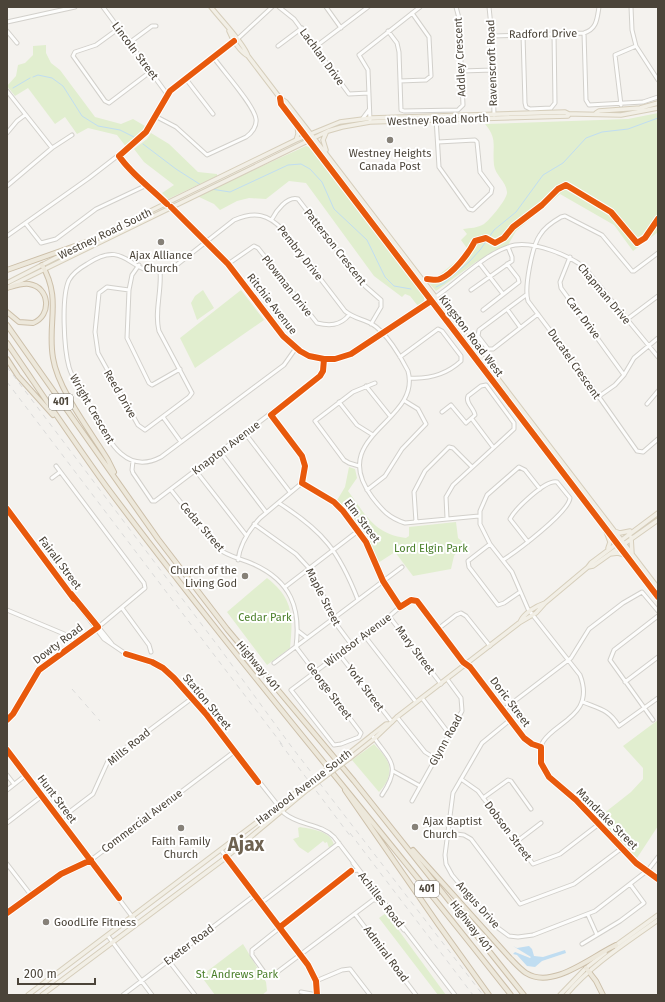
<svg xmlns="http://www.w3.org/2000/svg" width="665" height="1002" viewBox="0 0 665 1002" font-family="'Fira Sans',sans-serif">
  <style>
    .green { fill: #e1eecf }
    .water { fill: #c0ddf1 }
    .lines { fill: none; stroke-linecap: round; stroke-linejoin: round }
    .stream { stroke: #c0ddf1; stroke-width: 1 }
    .minor-casing { stroke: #d2d0cb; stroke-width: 5 }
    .major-casing { stroke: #d6cebb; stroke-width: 5.5 }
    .highway-casing { stroke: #ccbfa9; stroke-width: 6 }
    .minor { stroke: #fdfdfc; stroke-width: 3 }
    .major { stroke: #f2efe6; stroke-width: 3.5 }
    .highway { stroke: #ede8db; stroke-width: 4 }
    .rail { stroke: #dbdbda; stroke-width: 1; stroke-dasharray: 5 5; stroke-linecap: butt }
    .major-bridge-casing { stroke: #d6cebb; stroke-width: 5.5; stroke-linecap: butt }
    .major-bridge { stroke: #f2efe6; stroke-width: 3.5 }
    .cycleway-casing { stroke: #fff; stroke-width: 8 }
    .cycleway { stroke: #e8590c; stroke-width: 6 }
    .poi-dot { fill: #868178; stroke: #fff; stroke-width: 1.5 }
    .labels { text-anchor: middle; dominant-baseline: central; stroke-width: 4; stroke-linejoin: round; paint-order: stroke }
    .shield { fill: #fff; stroke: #817c74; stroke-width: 1 }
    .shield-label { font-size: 10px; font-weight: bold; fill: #4b4439 }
    .street-label { font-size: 11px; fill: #4b4439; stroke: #fff }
    .poi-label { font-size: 11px; fill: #4b4439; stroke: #fff }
    .park-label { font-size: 11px; fill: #4a7f2a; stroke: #fff }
    .town-label { font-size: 19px; font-weight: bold; fill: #6e6250; stroke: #fff }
  </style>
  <rect width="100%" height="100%" fill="#f4f2ee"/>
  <path class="green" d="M46,45V53L51,63L60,70L95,117L121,124L133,119L145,126L138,138L127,148L117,135L88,128L77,134L65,117L55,124L28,88L15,96L7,86L16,76L18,65L25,63L33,55V46Z
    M658,113V232L633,251L614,225L560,194L516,231L508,245L476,262L436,291L429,283L469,251L461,240L467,234L463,229C470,228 478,228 484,224C490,220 508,198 507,192C506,181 495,175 494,165C492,146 498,139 485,124L628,119Z
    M151,133L169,144L198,172L217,174V176L168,199L162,193L174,185L144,162L134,149L147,139Z
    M306,146L312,148L424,296V301L418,306L410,296L405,294L402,297L374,276L306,183L289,181L266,199L249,198L237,201L220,210L214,204L197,196Z
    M203,290L214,308L197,320L191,303L195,296Z
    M241,290L264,320L195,368L180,338Z
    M349,467L355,469L357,478L348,491C366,515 374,534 406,538L409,536V527L456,522L458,538L464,543L454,556L451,569L413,576L395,552L378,563C370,544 353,514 336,502L345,487Z
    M267,578C294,599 293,617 290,648L267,665L227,612Z
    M658,720V826L637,858L598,818L631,792L643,779V768L623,746Z
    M374,744C385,756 394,764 387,781C384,786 383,788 379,792L352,760Z
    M300,827C312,829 331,831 334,845L329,848L327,842L325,843L323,841L308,853L299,847L293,839L299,837L298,828Z
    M386,913L446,995H438L379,918Z
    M243,944L266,982L267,991L262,995H215L201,976Z"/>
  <path class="water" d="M513,946L517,948L529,946L532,949L534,956L543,957L565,950L566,953L542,961L535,967L527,966L517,955L513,954L515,952L530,958L531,957Z"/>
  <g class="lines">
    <path class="stream" d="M33,77L38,75L52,78L63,86L82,116L98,126L120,130L134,137
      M13,88L30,78
      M143,144L176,169L201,185
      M211,189L230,192L288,165L301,164L310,169L322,182L334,209L367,240L385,277L394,286L411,289
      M436,287L444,283L469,262L480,250L494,230L516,212L543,175L563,163L586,138L602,132L628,129L658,118"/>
    <defs>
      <path id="minor" d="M103,7L167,94
        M279,7L294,19L349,94L369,93
        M326,7L341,28
        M489,7L492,36L494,115
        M631,7L632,30L636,46L658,80
        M7,22L75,7
        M118,29L96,45L75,52L73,56L105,101L109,103L150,72
        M7,31L17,43
        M388,31L397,43L399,52L401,110L404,111L458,110L463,105L459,18L456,7
        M584,33L586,100L589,105L643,102L658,97
        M523,35L525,103L526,107L530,109L551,108L555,103L554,34
        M492,36L584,33C597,29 597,19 599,7
        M129,43L152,26H156
        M278,46L302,28
        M315,47L368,7
        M462,71L493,70
        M186,79L213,114
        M400,81L426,80L431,76L429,37L412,13
        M7,91L52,148
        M621,105L615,55L636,46
        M155,116L176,127L207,155L246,137C252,133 257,126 256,119C254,105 223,71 214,58
        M363,118L369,110
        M436,118L439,167L469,209L473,210L491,193L492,188L480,172L477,142L475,140L438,142
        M370,120L368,70L359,55L420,7
        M7,133L17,121L25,115
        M119,156L134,176L147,185L228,264L283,336L296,348L309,356L324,359H335L351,354C382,336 412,315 441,293C462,278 489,250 515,245C536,242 569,255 585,268L658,357
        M7,186L52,148L72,135
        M272,219C276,211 287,196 298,199L365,286L381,300V307L371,324
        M26,224L41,243L56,239L96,209L147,185
        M7,236L89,178L142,137L170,91L231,45L272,7
        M658,253L634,271H632L602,235L565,216L561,217C554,221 544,228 540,235C532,246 524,288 528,301L580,370L637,451L643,452L658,439
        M570,257L560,282L561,288L624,375
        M228,264L254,246L258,248L317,323C329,326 340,326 349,315
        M480,264L503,294
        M139,265L132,275L129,290L127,338L149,383L152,385L180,369
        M129,290L107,287L99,293L95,332L98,353L138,425L145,430L189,397L192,393L159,331C154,312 162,291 160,271
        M471,290L512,261V257L508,247
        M526,295L479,330L478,336L488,349H493L538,314
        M507,309L520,327
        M483,310L519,282L518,278L507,264
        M626,320L658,296
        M296,348L284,365L161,457C121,478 105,431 89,404C83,393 72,379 69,367C64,349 61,297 69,280C73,273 80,268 87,264C126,238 129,274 159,271C164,271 169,269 174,267L234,220C255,211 268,214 283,230L345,311C353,318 363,319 372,324C386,332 401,357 408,371C422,422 326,435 372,497C382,510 389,518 405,523L479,516
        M400,357L438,329L442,331L461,356V361C447,374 429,379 410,378
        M366,386L390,416
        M598,397L615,385L624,375L634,358L658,338
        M339,402L357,425L373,435
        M647,404L658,391
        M442,412L451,405L466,423L475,415C474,408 465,403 468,396L481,386L486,385L514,423V429L453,485L446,497L447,518
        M163,417L181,442
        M472,419L493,447
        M245,433L290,492
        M221,453L266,512
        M133,461L132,470L133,473L152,501H155L320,376L323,371L324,359
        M359,466L349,463L344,460L315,421L353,392L375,383
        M196,471L246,535
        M52,478L60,472
        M302,483L334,502L343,511L366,542L383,581L400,607
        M540,489L525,470L519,467L487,495L480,511V524L490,544L512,572L528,609L580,675C600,727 528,722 541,764C547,781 564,789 576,801C596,821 614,844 636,863C643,868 651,872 658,879
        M171,490L217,548C229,557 240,558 253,564C291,581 301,608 296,647
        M367,490L385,476L402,449L426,424L418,409L405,401
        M279,503C323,531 339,551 358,600
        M7,509L104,639L126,654L159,666L174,678L206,714L284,813C299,826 320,823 334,837L455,995
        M416,522L414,492L425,471L449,447L453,448L471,466
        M254,524L296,554L309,568L320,587L331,617L351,644
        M490,544L468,561L469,567L498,605L504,603L520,592
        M238,560C240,543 249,530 260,518L302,483C304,477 306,470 305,464C301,449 281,428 271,415
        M503,560C517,551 569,512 570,498L557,482C546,479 515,509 510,519L528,542
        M285,587L358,531
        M75,598L112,644
        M122,608L149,645L151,652
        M7,610L69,636L75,643
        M389,616L441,684
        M438,629L456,615L461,613L466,616L490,646
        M298,631L307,638
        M364,635L416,702
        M296,647L361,733L359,737L341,744L334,745L291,690C323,666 355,642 387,618C395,612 404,601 414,599L463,662L470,667L524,738L532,744L541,747
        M339,654L392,722
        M274,663L402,567
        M625,682L658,657
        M422,698L450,735
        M583,702C600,709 608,709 619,726L658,698
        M503,710L571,658L589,629L623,603L642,592L658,611
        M397,717L425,752L436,759
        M7,720L13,714L39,670L102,624L145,588L144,583L56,466
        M510,720L482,743L453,793L445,855L446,864L452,875L494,925L509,936L518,937L533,935L595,911L648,870L658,857
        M653,720L610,660L614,650L658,616
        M372,735C390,761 402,765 382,795
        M7,750L137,923
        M393,771L420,786
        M7,775L14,784
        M461,779L478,791L533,864L560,854L599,824
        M7,790L26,775
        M483,798L508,780L511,781L531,809
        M412,801L462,711L461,698L447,679
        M60,819L93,794L108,761L191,699
        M7,823L42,796
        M448,833L464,835L471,839L520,904L574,884L622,848
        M516,842L541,823
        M221,850L308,965L316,981L317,995
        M353,863L404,930
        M7,864L31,895
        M358,870L351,871L252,950V955L267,976H272L373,900H381
        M261,903L339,843
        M7,913L61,874L91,860L235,751
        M355,914L416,995
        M588,915L597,935
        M108,936L152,995
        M582,944L620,921L644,903L630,884
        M169,961L195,995
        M316,981L342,970L350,969L370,995
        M301,992L317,995
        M123,995L255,895"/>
      <path id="major" d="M211,7C221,20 244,43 248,56L280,98L281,104L658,597
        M229,31C232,39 240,52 248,56
        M280,98L286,102L327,155L658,588
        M596,113L599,111L640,108L658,103
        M296,140L298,134L297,124
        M326,150L323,140L326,133
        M87,242L296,140L340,122L371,118L565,112L569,114
        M7,283L79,246
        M10,286L328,131L342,127L370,122L568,116L569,114H576L621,115L658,108
        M606,531L610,542L608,548
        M614,531L620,533L630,531
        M631,537L632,554
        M610,554L618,553L625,555
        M588,567L593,566L658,520
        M520,622C524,613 536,606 545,603
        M348,754L386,724H389
        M350,758L374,739L397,717L519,623L536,613L545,603L588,567L591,563L658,513
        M615,946L658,915
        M28,995L305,786
        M42,995L224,859L307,790
        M560,995L586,968L605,953
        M566,995C591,965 626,943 658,920"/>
      <path id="highway" d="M42,265C62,299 47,323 53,358C58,390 91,432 108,460L114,472
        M7,270L89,241
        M7,288C14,286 22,283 29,284C50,287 52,316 33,323L19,322L7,312
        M7,325L158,539L227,629L354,781L524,995
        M7,343C40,391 72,439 106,486C236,660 377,824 511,995
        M7,359L18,376L53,415
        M345,790L438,924L489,995
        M413,850L510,958C515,963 520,969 526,973C553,990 592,956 616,945
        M586,968L596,981L603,995"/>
    </defs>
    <use href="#minor" class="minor-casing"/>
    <use href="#major" class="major-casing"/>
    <use href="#highway" class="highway-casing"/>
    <use href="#minor" class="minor"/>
    <use href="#major" class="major"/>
    <use href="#highway" class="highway"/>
    <path class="rail" d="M7,367L221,650L291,746L483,995
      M7,382L284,747
      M72,689L100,721
      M280,743L351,837
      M350,833L473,995"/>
    <defs>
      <path id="major-bridge" d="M305,786L348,754
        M307,790L350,758"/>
    </defs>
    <use href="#major-bridge" class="major-bridge-casing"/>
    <use href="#major-bridge" class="major-bridge"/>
    <defs>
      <path id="cycleway" d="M280,98L281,104L658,597
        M167,204C150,187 132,175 119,156L146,132L170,91L234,41
        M171,207L228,264L283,336L300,351L309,356L324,359H335L351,354L431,301
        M427,279C431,279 436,281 440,279C453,274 469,253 475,241L486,238L495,243L504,238L513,227L542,205L558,189L566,185L611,212L637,243L645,238L658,219
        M324,359L323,371L320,376L271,415L302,456L305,466L302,483L334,502L343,511L366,542L383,581L400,607L411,600L417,601L463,662L470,667L524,738L532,744L541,747V763L549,777L576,800L636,863L658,879
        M7,509L74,599
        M126,654L152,662L163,668L174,678L206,714L258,782
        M7,720L13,714L39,670L98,627L71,594
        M7,750L119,898
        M226,857L308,965L316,981L317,995
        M7,913L61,874L91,860
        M280,927L351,871"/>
    </defs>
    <use href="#cycleway" class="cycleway-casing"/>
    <use href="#cycleway" class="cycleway"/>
  </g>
  <g class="poi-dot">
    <circle cx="390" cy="140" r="4"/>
    <circle cx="161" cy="242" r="4"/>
    <circle cx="245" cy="576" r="4"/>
    <circle cx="415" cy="827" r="4"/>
    <circle cx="181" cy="828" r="4"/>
    <circle cx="46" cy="922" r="4"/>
  </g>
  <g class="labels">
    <g class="shield">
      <rect x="49" y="394" width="24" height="16" rx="3"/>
      <rect x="415" y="881" width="24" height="16" rx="3"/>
    </g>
    <g class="shield-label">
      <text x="61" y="402">401</text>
      <text x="427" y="889">401</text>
    </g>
    <g class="street-label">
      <text transform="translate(543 34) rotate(-1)">Radford Drive</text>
      <text transform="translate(135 51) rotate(53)">Lincoln Street</text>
      <text transform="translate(322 57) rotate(54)">Lachlan Drive</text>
      <text transform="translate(460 57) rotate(-93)">Addley Crescent</text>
      <text transform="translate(492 63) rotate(-92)">Ravenscroft Road</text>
      <text transform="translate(438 120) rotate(-2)">Westney Road North</text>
      <text transform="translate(105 234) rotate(-26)">Westney Road South</text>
      <text transform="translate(335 247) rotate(52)">Patterson Crescent</text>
      <text transform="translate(300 253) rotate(52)">Pembry Drive</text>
      <text transform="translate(287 286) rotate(52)">Plowman Drive</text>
      <text transform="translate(604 294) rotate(50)">Chapman Drive</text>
      <text transform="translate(272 304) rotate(52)">Ritchie Avenue</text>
      <text transform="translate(583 318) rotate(53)">Carr Drive</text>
      <text transform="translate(471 336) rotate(53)">Kingston Road West</text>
      <text transform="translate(574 364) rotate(55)">Ducatel Crescent</text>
      <text transform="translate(120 394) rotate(60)">Reed Drive</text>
      <text transform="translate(92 409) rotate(60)">Wright Crescent</text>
      <text transform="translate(226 448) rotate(-37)">Knapton Avenue</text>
      <text transform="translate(362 521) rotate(53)">Elm Street</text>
      <text transform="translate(202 527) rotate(49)">Cedar Street</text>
      <text transform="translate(60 563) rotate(53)">Fairall Street</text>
      <text transform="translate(323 597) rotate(63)">Maple Street</text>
      <text transform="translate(358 640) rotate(-37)">Windsor Avenue</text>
      <text transform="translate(58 644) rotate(-37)">Dowty Road</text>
      <text transform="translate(415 650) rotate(53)">Mary Street</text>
      <text transform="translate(258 666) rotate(50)">Highway 401</text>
      <text transform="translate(365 688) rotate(53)">York Street</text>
      <text transform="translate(329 691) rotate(53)">George Street</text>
      <text transform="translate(207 702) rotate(50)">Station Street</text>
      <text transform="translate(510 702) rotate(53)">Doric Street</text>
      <text transform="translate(446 740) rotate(-61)">Glynn Road</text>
      <text transform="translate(129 747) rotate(-39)">Mills Road</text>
      <text transform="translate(304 787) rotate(-37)">Harwood Avenue South</text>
      <text transform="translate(57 799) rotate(53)">Hunt Street</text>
      <text transform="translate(607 819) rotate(45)">Mandrake Street</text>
      <text transform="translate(142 821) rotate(-37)">Commercial Avenue</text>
      <text transform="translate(508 831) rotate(53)">Dobson Street</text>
      <text transform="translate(381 900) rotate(52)">Achilles Road</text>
      <text transform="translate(478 905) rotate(48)">Angus Drive</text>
      <text transform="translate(471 926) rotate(52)">Highway 401</text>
      <text transform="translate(189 945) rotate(-37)">Exeter Road</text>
      <text transform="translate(386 954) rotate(53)">Admiral Road</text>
    </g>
    <g class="poi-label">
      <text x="390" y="153">Westney Heights<tspan x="390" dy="13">Canada Post</tspan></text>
      <text x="161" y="255">Ajax Alliance<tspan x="161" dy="13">Church</tspan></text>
      <text x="237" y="570" text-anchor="end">Church of the<tspan x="237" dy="13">Living God</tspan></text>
      <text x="423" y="821" text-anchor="start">Ajax Baptist<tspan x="423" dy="13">Church</tspan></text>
      <text x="181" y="841">Faith Family<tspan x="181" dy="13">Church</tspan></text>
      <text x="54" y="922" text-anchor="start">GoodLife Fitness</text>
    </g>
    <g class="park-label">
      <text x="431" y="548">Lord Elgin Park</text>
      <text x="265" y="617">Cedar Park</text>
      <text x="237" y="974">St. Andrews Park</text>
    </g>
    <g class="town-label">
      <text x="246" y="844">Ajax</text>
    </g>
  </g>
  <rect width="665" height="1002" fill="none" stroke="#4b4439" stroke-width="16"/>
  <path d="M18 978v6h77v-6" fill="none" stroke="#4b4439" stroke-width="2"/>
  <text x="24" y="978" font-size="12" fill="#4b4439" stroke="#ffffff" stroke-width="3" paint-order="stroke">200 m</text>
</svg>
